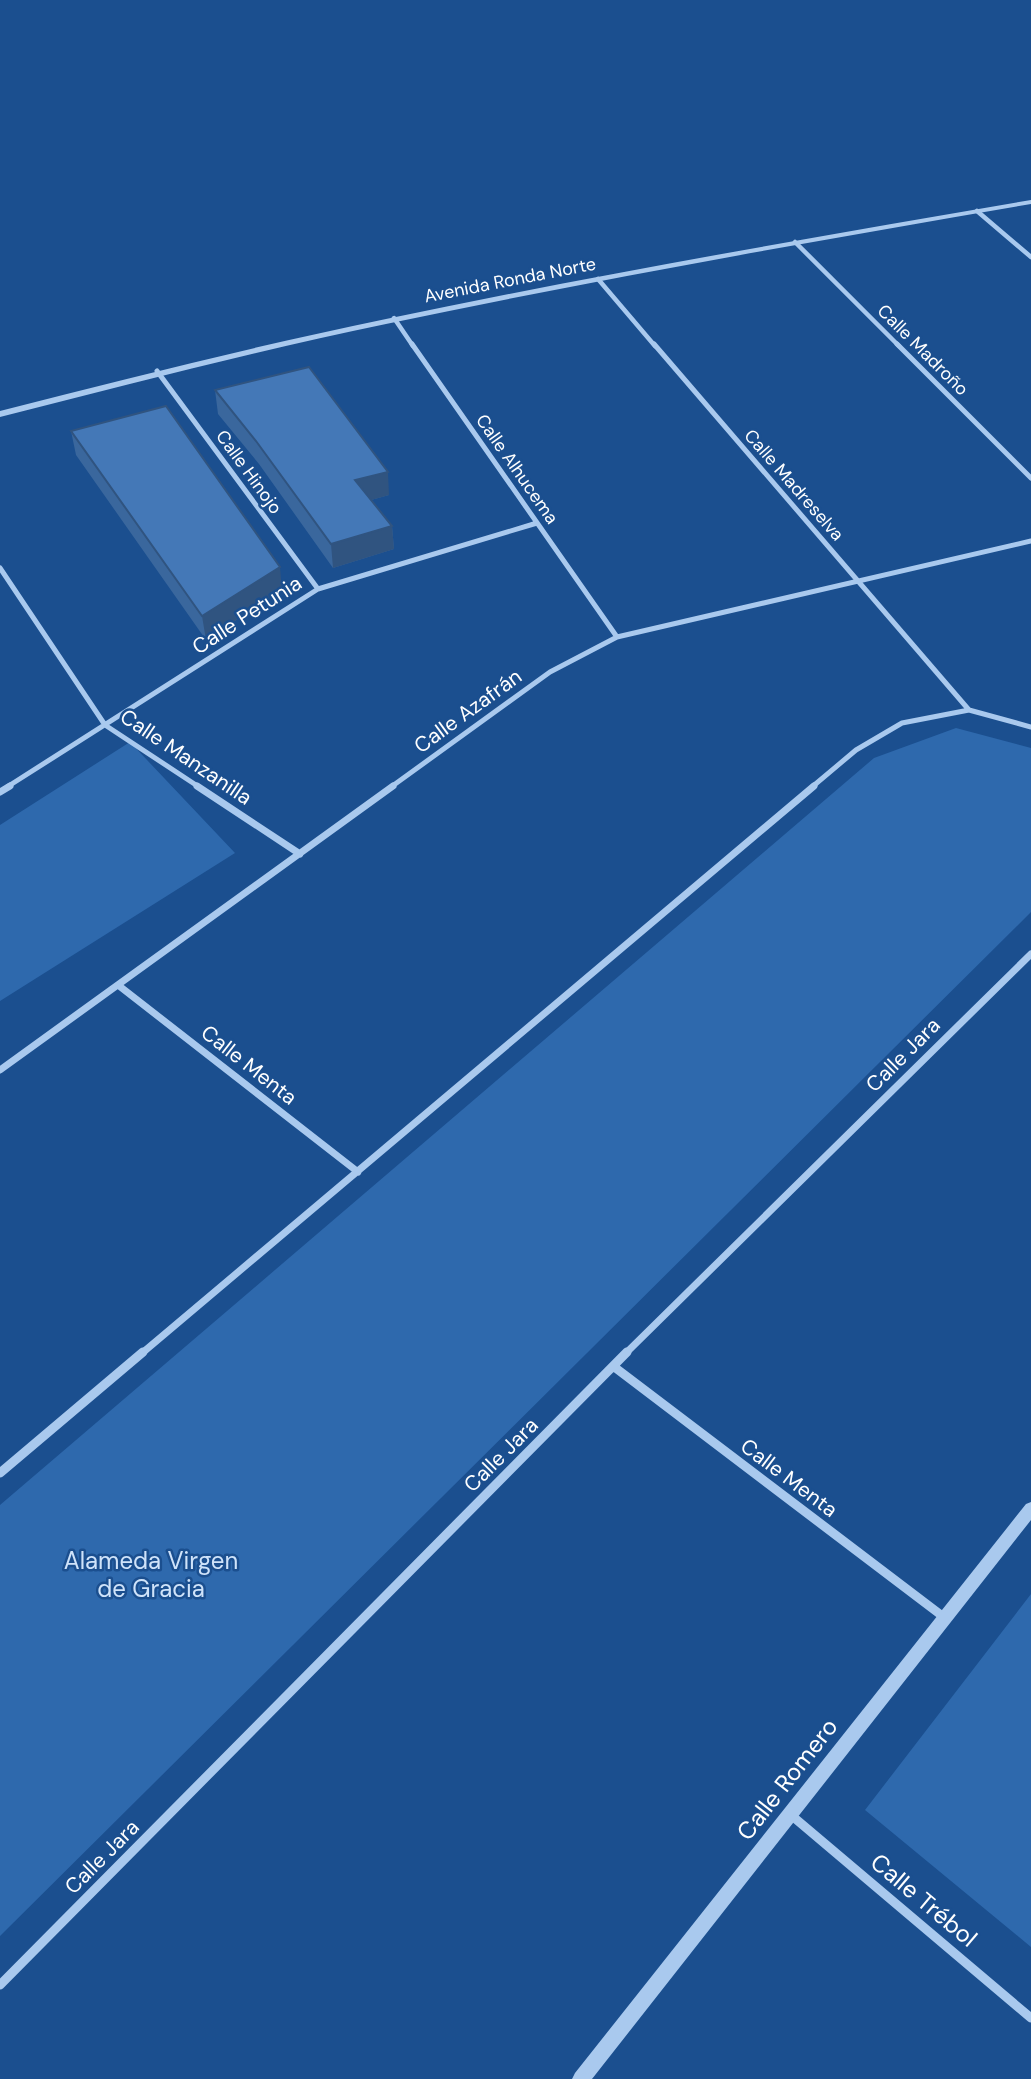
<svg xmlns="http://www.w3.org/2000/svg" width="1031" height="2079" viewBox="0 0 1031 2079" font-family="'DM Sans',sans-serif">
  <style>
    .green { fill: #2e69ad }
    .lines { fill: none; stroke-linecap: round; stroke-linejoin: round }
    .minor-far3 { stroke: #a9c9ee; stroke-width: 4.5 }
    .minor-far2 { stroke: #a9c9ee; stroke-width: 5 }
    .minor-far1 { stroke: #a9c9ee; stroke-width: 7 }
    .minor { stroke: #a9c9ee; stroke-width: 9 }
    .tertiary { fill: #a9c9ee; fill-rule: evenodd }
    .wall { fill: #3a679d }
    .shaded-wall { fill: #305480 }
    .building { fill: #4478b7; stroke: #305480; stroke-width: 2 }
    .labels { text-anchor: middle; dominant-baseline: central; stroke-width: 5; stroke-linejoin: round; paint-order: stroke }
    .far-street-label { font-size: 18px; fill: #fff; stroke: #1b4f8f }
    .street-label { font-size: 21px; fill: #fff; stroke: #1b4f8f }
    .near-park-label { font-size: 24px; fill: #cfe3fa; stroke: #1b4f8f }
    .near-street-label { font-size: 24px; fill: #fff; stroke: #1b4f8f }
  </style>
  <rect width="100%" height="100%" fill="#1b4f8f"/>
  <path class="green" d="M956,728L1031,748V912L0,1936V1505L874,758Z
    M130,742L235,853L0,1001V825Z
    M1031,1594V1947L865,1810Z"/>
  <g class="lines">
    <path class="minor-far3" d="M977,211L1031,257
      M795,242L899,346
      M598,279L655,346
      M394,318L413,346"/>
    <path class="minor-far2" d="M412,344L617,637
      M654,344L969,710
      M897,344L1031,478
      M157,371L318,589
      M0,568L105,725L199,787
      M7,787L318,589L537,523
      M391,787L550,672L617,637L1031,541
      M812,787L856,750L902,723L969,710L1031,727"/>
    <path class="minor-far1" d="M197,786L300,854
      M0,792L10,786
      M118,985L358,1172
      M0,1070L393,786
      M141,1354L814,786
      M625,1354L1031,954"/>
    <path class="minor" d="M613,1366L945,1618
      M0,1473L143,1352
      M791,1815L1031,2018
      M0,1985L627,1352"/>
    <path class="tertiary" d="M1031,200V204C815,241 600,279 386,324C256,351 128,384 0,417V411C128,378 256,346 386,319C600,274 815,237 1031,200Z
      M1031,1502V1520L592,2079H572L575,2073L1026,1504Z"/>
  </g>
  <path class="wall" d="M215,390L389,495L371,500L392,526L394,549L333,568L259,464L218,414Z
    M71,431L282,590L206,640L76,455Z"/>
  <path class="shaded-wall" d="M388,472L389,495L357,504L355,480Z
    M392,526L394,549L333,568L331,544Z
    M280,567L282,590L206,640L202,616Z"/>
  <path class="building" d="M309,367L388,472L355,480L392,526L331,544L256,441L215,390Z
    M166,406L280,567L202,616L71,431Z"/>
  <g class="labels">
    <g class="far-street-label">
      <text transform="translate(510 280) rotate(-11)">Avenida Ronda Norte</text>
      <text transform="translate(923 350) rotate(45)">Calle Madroño</text>
      <text transform="translate(517 469) rotate(55)">Calle Alhucema</text>
      <text transform="translate(249 472) rotate(54)">Calle Hinojo</text>
      <text transform="translate(794 485) rotate(49)">Calle Madreselva</text>
    </g>
    <g class="street-label">
      <text transform="translate(247 615) rotate(-33)">Calle Petunia</text>
      <text transform="translate(468 711) rotate(-36)">Calle Azafrán</text>
      <text transform="translate(186 757) rotate(34)">Calle Manzanilla</text>
      <text transform="translate(903 1055) rotate(-45)">Calle Jara</text>
      <text transform="translate(249 1065) rotate(38)">Calle Menta</text>
      <text transform="translate(501 1455) rotate(-45)">Calle Jara</text>
      <text transform="translate(789 1478) rotate(37)">Calle Menta</text>
      <text transform="translate(102 1857) rotate(-45)">Calle Jara</text>
    </g>
    <g class="near-park-label">
      <text x="151" y="1560">Alameda Virgen<tspan x="151" dy="28">de Gracia</tspan></text>
    </g>
    <g class="near-street-label">
      <text transform="translate(787 1779) rotate(-52)">Calle Romero</text>
      <text transform="translate(924 1900) rotate(40)">Calle Trébol</text>
    </g>
  </g>
</svg>
